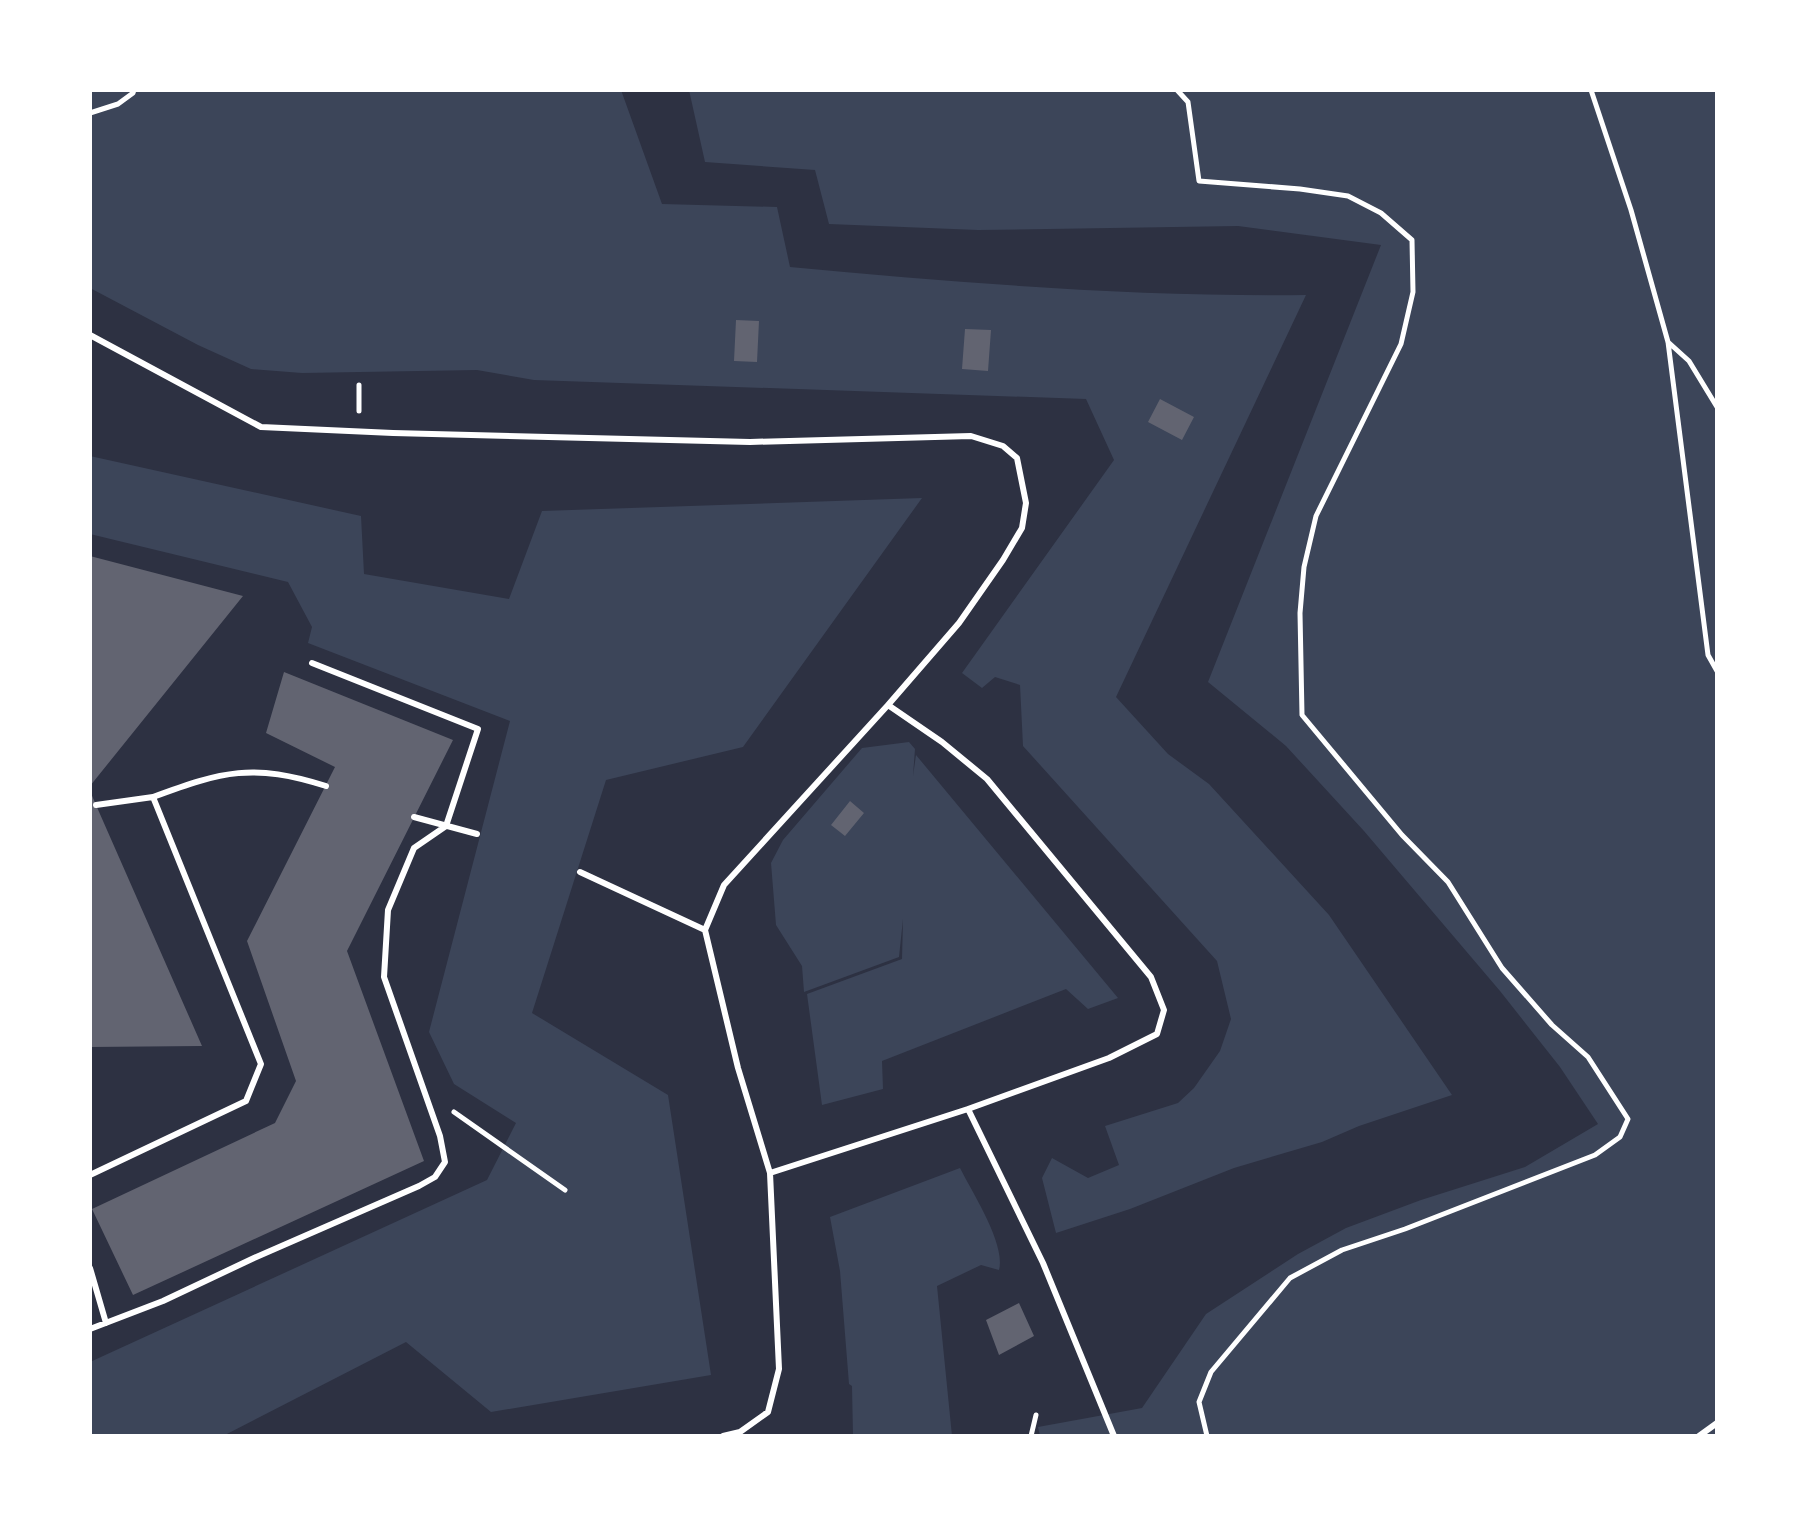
<svg xmlns="http://www.w3.org/2000/svg" width="1807" height="1526" viewBox="0 0 1807 1526" font-family="'DM Sans',sans-serif">
  <style>
    .green { fill: #3c4559 }
    .building { fill: #626471 }
    .lines { fill: none; stroke-linecap: round; stroke-linejoin: round }
    .path { stroke: #fff; stroke-width: 5 }
    .service { stroke: #fff; stroke-width: 6 }
  </style>
  <rect width="100%" height="100%" fill="#2d3142"/>
  <path class="green" d="M90,90H621L662,204L777,207L790,267C962,283 1133,297 1306,295L1116,697L1168,754L1209,784L1329,915L1452,1095L1359,1126L1322,1142L1234,1168L1130,1209L1056,1233L1042,1178L1052,1158L1088,1178L1119,1165L1105,1126L1178,1103L1194,1088L1220,1051L1231,1019L1217,961L1023,746L1020,685L995,677L982,688L962,673L1114,460L1086,399L534,380L477,370L302,373L251,369L198,345L90,288Z
    M689,90H1717V1436H1040L1038,1427L1142,1408L1206,1314L1298,1254L1346,1228L1421,1200L1525,1167L1598,1124L1560,1067L1500,991L1364,831L1286,746L1208,682L1381,245L1238,226L978,230L829,224L815,170L705,162Z
    M90,456L361,516L364,574L509,599L542,511L922,498L743,747L606,780L532,1013L668,1095L711,1375L491,1412L406,1342L223,1436H90V1362L487,1180L516,1123L454,1084L429,1032L510,721L308,643L312,627L288,582L90,534Z
    M909,742L915,749L913,776L916,755L1118,998L1088,1009L1066,989L882,1061L883,1089L822,1105L807,994L902,959L903,919L899,957L804,992L802,966L776,925L771,863L783,840L862,748Z
    M960,1168C972,1192 1006,1244 999,1270L981,1265L937,1286L952,1436H853L852,1386L849,1384L840,1271L830,1217Z"/>
  <path class="building" d="M736,320L759,321L757,362L734,361Z
    M965,329L991,330L988,371L962,369Z
    M1160,399L1194,417L1182,440L1148,422Z
    M90,556L243,596L90,786Z
    M284,672L453,740L347,951L424,1161L133,1295L92,1209L275,1123L296,1081L247,941L335,767L266,733Z
    M90,791L96,805L202,1046L90,1047Z
    M850,801L864,813L845,836L831,825Z
    M1019,1303L1034,1336L999,1355L986,1320Z"/>
  <g class="lines">
    <path class="path" d="M1177,90L1188,102L1199,181L1300,189L1348,196L1381,213L1412,240L1413,292L1401,344L1316,516L1304,567L1300,613L1302,715L1402,835L1448,882L1502,968L1552,1025L1588,1057L1628,1119L1620,1137L1595,1155L1405,1229L1342,1250L1290,1278L1211,1372L1199,1402L1207,1436
      M1591,90L1631,210L1668,342L1708,655L1717,671
      M90,113L118,104L133,93L134,90
      M1668,342L1689,361L1717,407
      M359,411V385
      M454,1112L565,1190
      M1031,1436L1036,1415"/>
    <path class="service" d="M90,335L261,427L393,433L750,442L971,436L1003,446L1017,458L1026,503L1022,528L1003,560L959,623L888,705L942,742L987,779L1151,977L1164,1010L1157,1034L1109,1058L968,1109L1043,1263L1114,1436
      M96,805L153,797
      M414,817L477,834
      M580,872L705,930
      M770,1173L738,1068L705,930L724,885L888,705
      M90,1175L246,1101L261,1064L153,797C223,771 253,763 326,786
      M90,1268L106,1323
      M90,1329L163,1301L254,1258L419,1186L435,1177L445,1162L440,1136L384,977L388,910L414,848L446,826L478,729L312,663
      M723,1436L740,1432L768,1412L779,1369L770,1173L968,1109
      M1699,1436L1717,1423"/>
  </g>
  <rect width="1807" height="1526" fill="none" stroke="#ffffff" stroke-width="184"/>
</svg>
